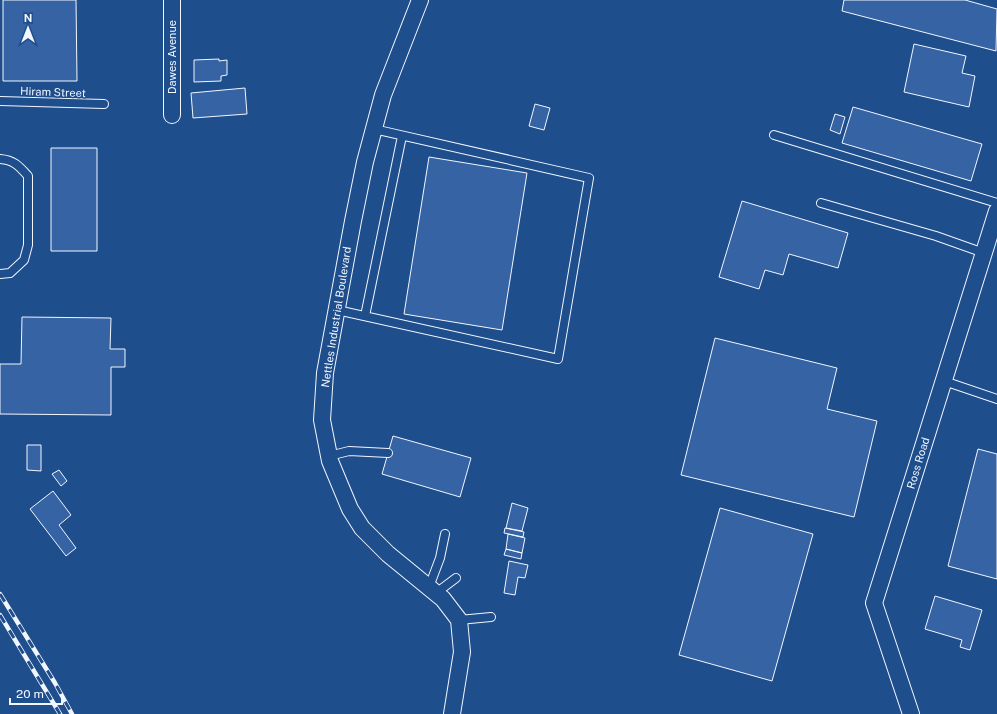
<svg xmlns="http://www.w3.org/2000/svg" width="997" height="714" viewBox="0 0 997 714" font-family="'Public Sans',sans-serif">
  <style>
    .building { fill: #3563a3; stroke: #f2f6ff }
    .lines { fill: none; stroke-linecap: round; stroke-linejoin: round }
    .lane-casing { stroke: #f2f6ff; stroke-width: 10 }
    .street-casing { stroke: #f2f6ff; stroke-width: 18 }
    .lane { stroke: #1f4e8c; stroke-width: 8 }
    .street { stroke: #1f4e8c; stroke-width: 16 }
    .rail-casing { stroke: #f2f6ff; stroke-width: 4.5 }
    .rail { stroke: #1f4e8c; stroke-width: 3; stroke-dasharray: 9; stroke-linecap: butt }
    .labels { text-anchor: middle; dominant-baseline: central; stroke-width: 3; stroke-linejoin: round; paint-order: stroke }
    .street-label { font-size: 11px; fill: #f2f6ff; stroke: #1f4e8c }
  </style>
  <rect width="100%" height="100%" fill="#1f4e8c"/>
  <path class="building" d="M3,0H76L77,81H3Z
    M844,0H965L997,9L996,51L842,11Z
    M914,44L966,56L962,73L975,76L969,107L904,92Z
    M219,59V61L227,60V75L221,76V81L194,82V60Z
    M245,88L247,114L193,118L191,93Z
    M535,104L550,108L544,130L529,126Z
    M853,107L982,144L971,181L842,143Z
    M835,114L845,117L840,134L830,130Z
    M51,148H97V251H51Z
    M429,157L527,173L502,330L404,314Z
    M742,201L848,233L838,268L789,254L783,275L765,270L759,289L719,277Z
    M22,317L111,318L110,349H125V367H111V415L0,414V364H21Z
    M715,338L837,368L827,409L877,421L854,517L681,475Z
    M393,436L471,458L460,497L382,474Z
    M27,445H41V471L27,470Z
    M978,449L997,454V579L948,566Z
    M59,470L67,481L61,486L52,474Z
    M53,491L71,515L59,525L76,548L66,556L30,509Z
    M512,503L528,508L522,531L506,528Z
    M720,508L813,534L772,681L679,655Z
    M505,528L524,532L523,537L504,533Z
    M508,534L525,538L522,553L506,549Z
    M506,549L522,553L521,559L504,555Z
    M509,561L528,565L525,578L518,577L515,595L504,593Z
    M935,596L982,610L970,650L960,647L962,640L925,629Z"/>
  <g class="lines">
    <defs>
      <path id="lane" d="M0,101L104,104
        M774,135L997,203
        M0,159C14,160 19,166 28,176V245L24,260L10,273L0,274
        M821,203L936,236L984,253
        M337,310L558,359L589,178L374,129
        M365,316L402,136
        M944,381L997,399
        M329,456L349,451L388,453
        M429,587L440,558L445,534
        M436,593L456,578
        M459,620L491,617"/>
      <path id="street" d="M420,0L383,95L365,162L353,221L325,373L322,420L330,461L350,509L362,528L388,554L443,599L459,620L462,652L452,714
        M172,115V0
        M911,714L874,603L997,211"/>
    </defs>
    <use href="#lane" class="lane-casing"/>
    <use href="#street" class="street-casing"/>
    <use href="#lane" class="lane"/>
    <use href="#street" class="street"/>
    <defs>
      <path id="rail" d="M0,594L55,683L72,714
        M0,615L60,714"/>
    </defs>
    <use href="#rail" class="rail-casing"/>
    <use href="#rail" class="rail"/>
  </g>
  <g class="labels">
    <g class="street-label">
      <text transform="translate(172 57) rotate(-90)">Dawes Avenue</text>
      <text transform="translate(53 92) rotate(2)">Hiram Street</text>
      <text transform="translate(336 317) rotate(-81)">Nettles Industrial Boulevard</text>
      <text transform="translate(918 463) rotate(-73)">Ross Road</text>
    </g>
  </g>
  <g transform="translate(28 28)" stroke="#1f4e8c" stroke-width="3" paint-order="stroke">
  <path d="M0-3L7 15L0 10L-7 15Z" fill="#f2f6ff"/>
  <text y="-6" font-size="11" font-weight="bold" text-anchor="middle" fill="#f2f6ff">N</text>
  </g>
  <path d="M10 698v6h52v-6" fill="none" stroke="#f2f6ff" stroke-width="2"/>
  <text x="16" y="698" font-size="12" fill="#f2f6ff" stroke="#1f4e8c" stroke-width="3" paint-order="stroke">20 m</text>
</svg>
